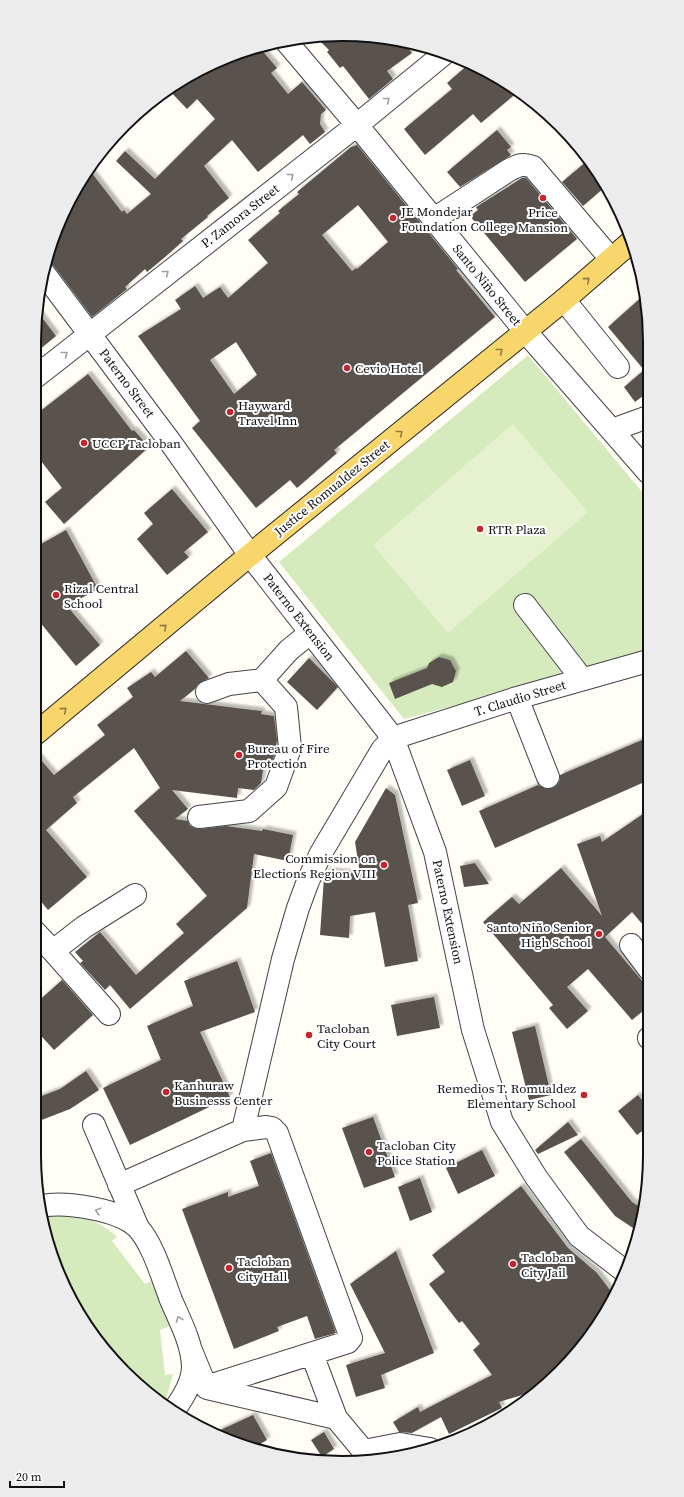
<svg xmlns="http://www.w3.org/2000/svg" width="684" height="1497" viewBox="0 0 684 1497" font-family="'Source Serif 4',serif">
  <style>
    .green { fill: #d5ebbd }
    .pitch { fill: #e6f2cf }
    .building { fill: #5a524d; fill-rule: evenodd; filter: url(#shadow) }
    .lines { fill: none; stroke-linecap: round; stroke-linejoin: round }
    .minor-casing { stroke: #444; stroke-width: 24 }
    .major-casing { stroke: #222; stroke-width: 24 }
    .minor { stroke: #fff; stroke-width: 22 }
    .major { stroke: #f9d66b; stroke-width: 22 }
    .oneway { stroke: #a0a0a0 }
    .oneway2 { stroke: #917d42 }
    .poi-dot { fill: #c4262e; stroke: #fff; stroke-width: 1.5 }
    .labels { text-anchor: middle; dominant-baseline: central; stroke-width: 4; stroke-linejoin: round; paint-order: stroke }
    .poi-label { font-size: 13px; fill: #111; stroke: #fff; text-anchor: start }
    .street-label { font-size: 13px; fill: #111; stroke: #fff }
    .rim { fill: none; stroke: #111; stroke-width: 2 }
  </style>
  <defs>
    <filter id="shadow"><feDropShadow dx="3.5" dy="-3.5" stdDeviation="1" flood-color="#0004"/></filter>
  </defs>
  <rect width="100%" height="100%" fill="#fffdf5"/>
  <path class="green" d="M528,355L648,499V654L404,719L279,562Z
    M57,1215C81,1217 99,1219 117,1237L112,1241L145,1284L153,1280L170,1326L160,1330L165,1375L173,1374L165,1403L110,1358L75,1309L50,1254L44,1216Z"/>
  <path class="pitch" d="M513,424L588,512L448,633L373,545Z"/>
  <path class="building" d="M342,34L402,40L412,53L387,71L393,79L369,99L343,66L340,68L327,52L329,50L316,37Z
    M259,47L277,68L271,73L288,94L302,82L326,110L321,114L320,124L325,132L310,144L303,135L258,172L232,140L204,166L229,198L207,216L208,217L181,239L183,241L165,257L147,272L145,269L125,287L127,289L92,317L53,265L46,260L57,224L86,171L88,168L122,212L124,210L127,214L151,194L116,161L125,151L155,179L215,119L197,99L187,109L168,89L224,58Z
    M470,63L519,91L481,123L473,114L425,155L404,129L452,89L447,83Z
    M497,130L511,147L507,150L511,155L460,187L447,172Z
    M357,145L458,269L456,270L495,317L334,450L337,453L297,488L290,480L256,508L192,428L200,421L138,336L181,309L175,300L195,286L203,298L220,287L228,298L268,263L248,240L280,213L278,211L299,194L297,192L351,147ZM358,205L388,242L357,269L356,268L352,271L322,235ZM236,342L257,375L234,394L210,360Z
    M587,161L598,174L605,187L583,206L562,182Z
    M522,178H526L577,239L525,282L470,216L478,210L476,207Z
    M645,294L647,302L648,392L635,402L624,387L644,370L608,327Z
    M37,311L56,336L34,354V342Z
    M88,374L132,431L134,430L149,447L64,524L45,502L62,488L34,452V416Z
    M172,489L208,532L184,552L189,557L167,575L137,539L153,524L144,513Z
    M66,530L98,589L67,606L100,645L76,666L34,615V548Z
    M186,651L209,678L198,684L195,689L180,701L262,711L261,714L274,716L277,740L275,753L271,764L264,763L261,783L254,790L238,788L237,798L172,790L188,809L175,819L188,821L189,825L194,828L200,829L226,826L262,831L263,829L293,835L288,861L254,854L247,908L130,1009L110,985L105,990L80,963L83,961L75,952L100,932L136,975L184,933L176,924L207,896L134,811L160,788L134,748L73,797L77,803L46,830L87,877L48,910L34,893V752L54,775L105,735L97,725L133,697L127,688L151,672L155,677Z
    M439,657L450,660L456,671L453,682L442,687L432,684L395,699L389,683L427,668L429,663Z
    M309,658L338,687L317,710L287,682Z
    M649,737V780L495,848L479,811L538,785L546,789L553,788L558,784L560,779V775Z
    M470,760L485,796L462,806L447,770Z
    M386,788L395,795L418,903L408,905L418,961L385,967L375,912L350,916L349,938L320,935L324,877L326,871L360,874L355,842Z
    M643,814L649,824V932L632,912L605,937L649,989L650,1005L632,1020L588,969L567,987L588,1011L567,1029L549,1008L553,1005L483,922L512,897L519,904L561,868L602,916L577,844L600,836L602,842Z
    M475,863L489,884L464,887L460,866Z
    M237,961L255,1012L200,1032L230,1097L130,1145L103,1088L161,1060L147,1026L193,1006L184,981Z
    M62,980L93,1015L54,1050L34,1028V1005Z
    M434,997L440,1028L397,1036L391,1005Z
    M535,1026L551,1095L529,1100L512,1032Z
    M86,1071L99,1090L70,1109L39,1121L34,1109V1099L60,1089Z
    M638,1095L650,1110V1125L637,1135L618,1111Z
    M373,1117L395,1177L364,1188L342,1128Z
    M568,1122L578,1135L538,1154L535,1150Z
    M581,1139L632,1202L645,1210L639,1232L615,1216L564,1152Z
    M482,1150L495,1176L458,1194L446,1168Z
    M271,1153L336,1333L315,1339L307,1316L277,1327L279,1331L234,1349L182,1209L228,1192V1197L259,1186L250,1161Z
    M420,1178L432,1212L410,1221L398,1187Z
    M521,1186L568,1248L597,1273L613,1294L573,1358L532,1392L499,1402L502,1408L449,1434L441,1417L412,1433L399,1432L393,1422L418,1407L420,1412L492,1375L473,1350L480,1344L462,1321L459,1323L429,1284L445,1272L432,1255Z
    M396,1251L434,1353L381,1375L385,1388L356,1397L346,1365L385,1353L350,1284Z
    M253,1415L267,1440L255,1447L216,1432Z
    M324,1432L334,1449L322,1457L311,1440Z"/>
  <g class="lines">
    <defs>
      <path id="minor" d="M285,40L357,125L525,331L648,472
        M434,219L509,170C519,165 523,163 533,167L611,259
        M43,272L171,443L250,555L393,738L435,852L473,1030L502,1122L536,1177L579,1236L627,1273
        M564,300L618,367
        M34,378L357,125L445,53
        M612,430L648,417
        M525,605L582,679
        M207,692L229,684L262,680
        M517,698L548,777
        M199,817L249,811L276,787L290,748L286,707L262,680L289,650L310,633
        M34,931L53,951L84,927L135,895
        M631,945L649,969
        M53,951L109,1014
        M649,1038L650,1037
        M94,1125L138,1228
        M243,1130L283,959L298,908L308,881L321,853L382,750L393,738L517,698L648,661
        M119,1185L243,1130L266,1127L272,1128L277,1133L351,1338L348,1342L206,1387L190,1348
        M42,1206C65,1201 122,1210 138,1228C153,1244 163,1279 171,1300C180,1321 192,1343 193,1366C193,1382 183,1398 174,1410
        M312,1354L336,1418L371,1460
        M207,1388L336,1418
        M364,1451L400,1444L430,1449"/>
      <path id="major" d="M34,735L250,555L564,300L631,242"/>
    </defs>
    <use href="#minor" class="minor-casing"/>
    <use href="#major" class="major-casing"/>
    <use href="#minor" class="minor"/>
    <use href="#major" class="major"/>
  </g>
  <defs><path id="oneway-chevron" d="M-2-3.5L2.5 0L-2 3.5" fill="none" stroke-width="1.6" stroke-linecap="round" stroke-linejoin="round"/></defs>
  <g class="oneway">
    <use href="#oneway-chevron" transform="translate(387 100) rotate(-39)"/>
    <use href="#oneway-chevron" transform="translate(291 176) rotate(-38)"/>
    <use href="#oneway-chevron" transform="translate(166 273) rotate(-38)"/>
    <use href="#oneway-chevron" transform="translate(65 354) rotate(-38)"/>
    <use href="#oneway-chevron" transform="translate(98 1211) rotate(-165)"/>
    <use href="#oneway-chevron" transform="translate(179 1319) rotate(-111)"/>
  </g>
  <g class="oneway2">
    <use href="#oneway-chevron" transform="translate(587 280) rotate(-41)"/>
    <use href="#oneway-chevron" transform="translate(500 351) rotate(-39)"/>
    <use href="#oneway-chevron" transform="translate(400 433) rotate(-39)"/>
    <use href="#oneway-chevron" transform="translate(164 627) rotate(-40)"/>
    <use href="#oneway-chevron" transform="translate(64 710) rotate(-40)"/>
  </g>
  <g class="poi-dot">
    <circle cx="543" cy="198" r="4"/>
    <circle cx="393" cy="218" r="4"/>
    <circle cx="347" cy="368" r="4"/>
    <circle cx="230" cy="412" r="4"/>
    <circle cx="84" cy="443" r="4"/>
    <circle cx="480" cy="529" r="4"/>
    <circle cx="56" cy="595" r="4"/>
    <circle cx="239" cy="755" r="4"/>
    <circle cx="384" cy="865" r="4"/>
    <circle cx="599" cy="934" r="4"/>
    <circle cx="309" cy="1035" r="4"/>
    <circle cx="166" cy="1092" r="4"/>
    <circle cx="584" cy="1095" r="4"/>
    <circle cx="369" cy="1152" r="4"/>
    <circle cx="513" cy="1264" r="4"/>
    <circle cx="229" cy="1268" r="4"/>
  </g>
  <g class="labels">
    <g class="poi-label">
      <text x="401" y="211">JE Mondejar<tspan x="401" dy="15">Foundation College</tspan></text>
      <text x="543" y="212" text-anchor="middle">Price<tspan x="543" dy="15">Mansion</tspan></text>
      <text x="355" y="368">Cevio Hotel</text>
      <text x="238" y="405">Hayward<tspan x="238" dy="15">Travel Inn</tspan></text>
      <text x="92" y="443">UCCP Tacloban</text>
      <text x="488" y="529">RTR Plaza</text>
      <text x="64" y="588">Rizal Central<tspan x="64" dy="15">School</tspan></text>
      <text x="247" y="748">Bureau of Fire<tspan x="247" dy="15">Protection</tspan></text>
      <text x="376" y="858" text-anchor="end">Commission on<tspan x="376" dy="15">Elections Region VIII</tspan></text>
      <text x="591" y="927" text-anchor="end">Santo Niño Senior<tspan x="591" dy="15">High School</tspan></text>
      <text x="317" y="1028">Tacloban<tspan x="317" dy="15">City Court</tspan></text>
      <text x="174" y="1085">Kanhuraw<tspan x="174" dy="15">Businesss Center</tspan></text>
      <text x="576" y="1088" text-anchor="end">Remedios T. Romualdez<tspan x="576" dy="15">Elementary School</tspan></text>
      <text x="377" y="1145">Tacloban City<tspan x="377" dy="15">Police Station</tspan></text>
      <text x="521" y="1257">Tacloban<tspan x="521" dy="15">City Jail</tspan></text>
      <text x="237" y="1261">Tacloban<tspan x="237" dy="15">City Hall</tspan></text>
    </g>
    <g class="street-label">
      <text transform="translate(240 216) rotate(-38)">P. Zamora Street</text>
      <text transform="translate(487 285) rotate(51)">Santo Niño Street</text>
      <text transform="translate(127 383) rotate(53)">Paterno Street</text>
      <text transform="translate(332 488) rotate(-39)">Justice Romualdez Street</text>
      <text transform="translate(299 617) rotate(52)">Paterno Extension</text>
      <text transform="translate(520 698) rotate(-17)">T. Claudio Street</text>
      <text transform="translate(448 912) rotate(78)">Paterno Extension</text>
    </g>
  </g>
  <path d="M0 0H684V1497H0ZM342 41H342A301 301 0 0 1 643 342V1155A301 301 0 0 1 342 1456H342A301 301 0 0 1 41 1155V342A301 301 0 0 1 342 41Z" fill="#ececec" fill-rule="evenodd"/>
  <path class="rim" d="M342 41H342A301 301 0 0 1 643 342V1155A301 301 0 0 1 342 1456H342A301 301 0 0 1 41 1155V342A301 301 0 0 1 342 41Z"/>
  <path d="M10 1481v6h54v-6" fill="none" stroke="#111111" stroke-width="2"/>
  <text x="16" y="1481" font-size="12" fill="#111111" stroke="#ffffff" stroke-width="3" paint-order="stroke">20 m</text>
</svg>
